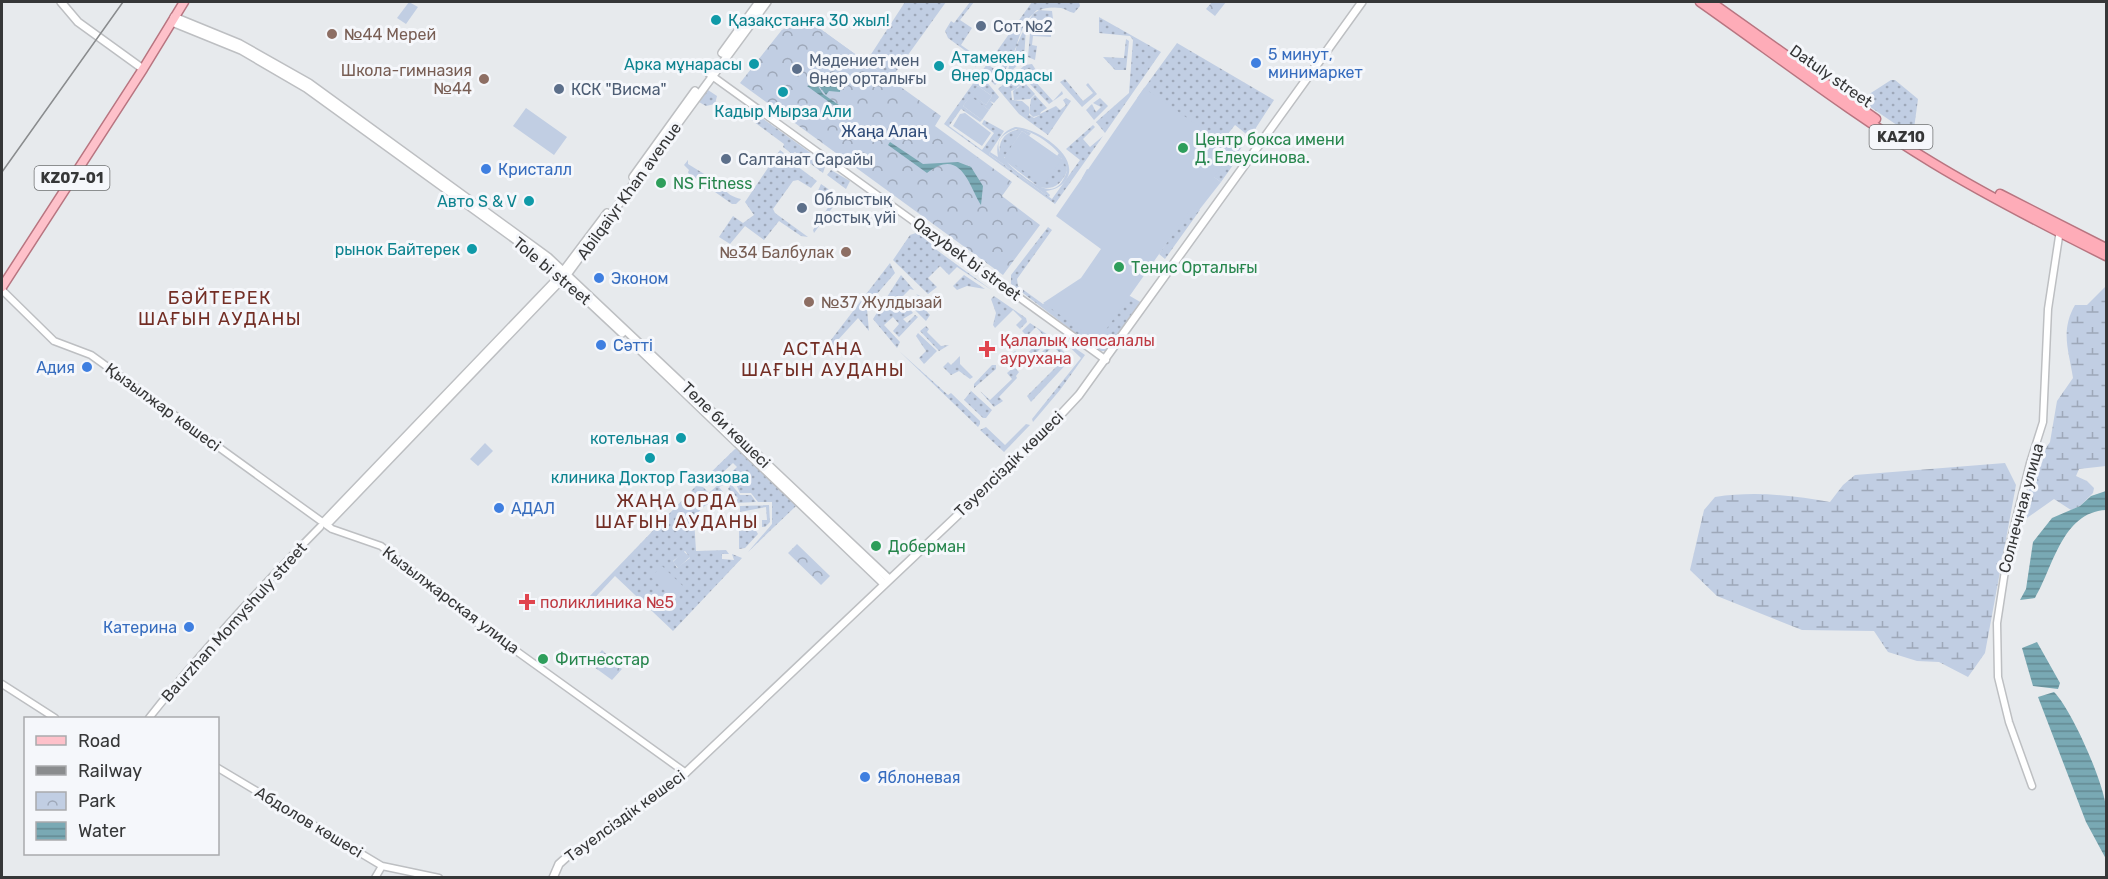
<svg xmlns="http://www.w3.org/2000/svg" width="2108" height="879" viewBox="0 0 2108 879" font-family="Rubik,sans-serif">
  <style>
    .grass { fill: url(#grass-dots); fill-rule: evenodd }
    .wetland { fill: url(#wetland-marsh) }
    .park { fill: url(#park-crowns) }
    .pitch { fill: #c1cee3; fill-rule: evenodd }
    .water { fill: url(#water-rules) }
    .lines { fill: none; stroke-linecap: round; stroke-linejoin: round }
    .tertiary-casing { stroke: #bdbfc2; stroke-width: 9 }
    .secondary-casing { stroke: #bdbfc2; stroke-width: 10 }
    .primary-casing { stroke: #b87580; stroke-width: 11 }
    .trunk-casing { stroke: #b87580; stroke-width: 11 }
    .tertiary { stroke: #fff; stroke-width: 6 }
    .secondary { stroke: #fff; stroke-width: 7 }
    .primary { stroke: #fec1ca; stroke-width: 8 }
    .trunk { stroke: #feacb8; stroke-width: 8 }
    .rail { stroke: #8a8c8e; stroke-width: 1.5 }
    .culture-dot { fill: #0f9aa8; stroke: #f5f7fb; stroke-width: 2 }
    .service-dot { fill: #5c6f8a; stroke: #f5f7fb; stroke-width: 2 }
    .education-dot { fill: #8d6e63; stroke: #f5f7fb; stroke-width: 2 }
    .shop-dot { fill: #3f7fe0; stroke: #f5f7fb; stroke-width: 2 }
    .leisure-dot { fill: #2e9e5b; stroke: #f5f7fb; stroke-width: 2 }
    .health-dot { fill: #e0444e; stroke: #f5f7fb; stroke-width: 2 }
    .labels { text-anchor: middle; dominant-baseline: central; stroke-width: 6; stroke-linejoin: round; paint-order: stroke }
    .shield { fill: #f5f7fb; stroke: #6f7172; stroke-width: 1.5 }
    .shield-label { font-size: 15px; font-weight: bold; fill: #363738 }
    .culture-label { font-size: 16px; fill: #0d838f; stroke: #f5f7fb; text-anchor: end }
    .service-label { font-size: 16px; fill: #4e5e75; stroke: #f5f7fb; text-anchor: start }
    .education-label { font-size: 16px; fill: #785e54; stroke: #f5f7fb; text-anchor: start }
    .shop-label { font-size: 16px; fill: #366cbe; stroke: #f5f7fb; text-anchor: start }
    .street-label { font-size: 16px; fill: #363738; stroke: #f5f7fb }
    .park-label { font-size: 16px; fill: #2e4a77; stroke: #f5f7fb }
    .leisure-label { font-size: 16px; fill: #27864d; stroke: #f5f7fb; text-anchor: start }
    .health-label { font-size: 16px; fill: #be3a42; stroke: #f5f7fb; text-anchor: start }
    .neighbourhood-label { font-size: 18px; letter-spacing: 1.5px; fill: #732e25; stroke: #f5f7fb }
  </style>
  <defs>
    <pattern id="grass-dots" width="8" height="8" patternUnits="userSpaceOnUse" patternTransform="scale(1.5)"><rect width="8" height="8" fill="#c1cee3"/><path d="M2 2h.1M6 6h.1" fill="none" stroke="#9ea8b9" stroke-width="1.8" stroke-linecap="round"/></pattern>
    <pattern id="wetland-marsh" width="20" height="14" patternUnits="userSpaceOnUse" patternTransform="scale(1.5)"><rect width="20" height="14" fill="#c1cee3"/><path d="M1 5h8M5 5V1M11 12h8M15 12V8" fill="none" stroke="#9ea8b9"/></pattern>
    <pattern id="park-crowns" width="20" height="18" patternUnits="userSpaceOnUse" patternTransform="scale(1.5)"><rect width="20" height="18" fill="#c1cee3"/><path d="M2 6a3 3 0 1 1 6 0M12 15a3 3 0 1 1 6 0" fill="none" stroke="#9ea8b9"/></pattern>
    <pattern id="water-rules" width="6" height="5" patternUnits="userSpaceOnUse" patternTransform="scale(1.5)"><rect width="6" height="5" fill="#79a9b4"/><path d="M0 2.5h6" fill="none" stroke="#648a93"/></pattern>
  </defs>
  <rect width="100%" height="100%" fill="#e7eaed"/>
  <path class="grass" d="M905,2H946L890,80L868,63L781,31L801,15L866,62Z
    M970,2H974L960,20L972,28L961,45L981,59L975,68L978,60L948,38L945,31L951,21L954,23Z
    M1032,2H1079L1080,6L1074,13C1069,12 1065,9 1061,8C1030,4 1022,24 1015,52C1013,60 1006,64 1005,73L999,69L1006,60L1009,61L997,51Z
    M1037,10L1052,11L1053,19L1038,20L1033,29L1026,28L1024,59L1008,74C1006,66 1029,15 1037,10Z
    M1099,17L1161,52L1105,133L1096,122L1129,93L1133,40L1130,36L1099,33Z
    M1030,33L1051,34V37L1033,36L1032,45L1037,46L1035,60L1028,57Z
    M1126,39L1129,41L1126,70H1115L1103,57L1124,58Z
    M1177,43L1274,100L1250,137L1235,125L1227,135L1242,147L1236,155L1238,158L1221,182L1199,167L1137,98Z
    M987,64L1005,76L995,85L983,73L981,75L999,97L994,103L990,101L993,104L989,110L970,97L963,106L982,120L980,122L961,109L949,126L982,150L994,133L982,124L984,120L1004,131L989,154L1052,199L1080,160L1066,149L1093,125L1095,127L1083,139L1090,147L1103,136L1055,204L944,124ZM978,86L992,96L986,105L972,94Z
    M1032,64L1036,70L1021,78L1023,82L1018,88L1011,91L1012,100L1022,101L1029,107V115L1034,118L1040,115L1033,117L1029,113L1031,99L1035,95L1047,108L1041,112L1040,114L1056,106L1060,110L1066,105L1063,100L1066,98L1071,101L1048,135L1019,114L998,89L1025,65Z
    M1033,79L1053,101L1062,91L1063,94L1049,104L1030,84Z
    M1065,79L1083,101L1093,93L1086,85L1088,83L1097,94L1082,107L1060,82Z
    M1891,80H1895L1918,99L1913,136L1860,100Z
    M1024,82L1035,94L1030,99L1014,100L1013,91Z
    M708,90L717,96L715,104L706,106L699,102Z
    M1100,98L1108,106L1094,120L1086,110L1092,104L1096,112L1101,107L1093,103Z
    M743,108H748L826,164L823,173L795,152L792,154L783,147L784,144L742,113L740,115Z
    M1022,129L1031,133L1029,136L1022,131L1004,158L1062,159L1057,156L1059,153L1066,162L1067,171C1062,184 1053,191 1039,187L1001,158C996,142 1005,130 1022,129Z
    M780,150L790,158L789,160L817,181L811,188L798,180L793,181L773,209L775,213L808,237L801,236L779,221L764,240L745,226L730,244L719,237L733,216L743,223L754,215L745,202Z
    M688,160V164L722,185C726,194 733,197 741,199L736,204H732L688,173L689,170L684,165Z
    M1087,169L1191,205L1200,210L1165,259L1159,254L1175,230L1082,178Z
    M831,170L850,181L846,189L827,175Z
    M821,184L840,197L814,233L813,230L829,206L817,193Z
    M1048,227L1052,230L1017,279L1018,286L1043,304L1130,296L1142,303L1106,351H1099L1011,284V275Z
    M922,231L939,241L934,248L993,291L957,267L949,275L940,266L928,278L937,287L928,294L893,260L910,235Z
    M890,263L895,273L871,301L867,309L869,331L858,318L827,352L824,349Z
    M901,275L914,290L910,289L895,304L904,313L909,308L913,313L903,319L907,323L915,315L918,317L899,337L893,331L899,324L893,317L884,325L900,342L897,348L873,319Z
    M964,275L985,289L967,286L957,290L953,286Z
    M916,294L924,298L921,305L930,315L926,321L911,306L919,297Z
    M994,296L1026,318L1027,322L1020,329L1016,325L1022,319L1013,310L995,328L993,325L996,313L991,299Z
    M1030,323L1048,335L1050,339L1021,368L1009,357L1015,351L1023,358L1044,336L1036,327L1027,336L1022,331Z
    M926,326L929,329L927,332L941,346L949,345L939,351L920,331Z
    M918,333L937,351L924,364L919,358L926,351L916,336Z
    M1059,337L1085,355L1060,390L1033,422L1032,419L1081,358Z
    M1051,343L1056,344L1071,359L1031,402L1027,396L1065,358L1053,346L1032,367L1031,363Z
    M899,351L948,395L951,393L980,421V424L978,427Z
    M960,356V364L973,377L970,379L959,371L951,375L943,367L948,362L951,365Z
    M992,365H996V369L974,388V384Z
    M1014,367L1019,372L1016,376L1017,378L999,397L1003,401L994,407L980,391L990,400L1012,379L1007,373Z
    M969,389L992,410L986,418H983L964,400L971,391Z
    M1026,424L1030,425L1004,452L980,430L986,427L1005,445Z
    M735,449H739L796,506L748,552L772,524V502H758L751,493H740L736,484L728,478L727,483L719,487L723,492L716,498L715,503L706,505L695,515H691L694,519L696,551L726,550L729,554H722V559L734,560L732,554L742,558L673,631L615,576L589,604L585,601L696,486L703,487L709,493L737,467L733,463L708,486L703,480ZM685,551L690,558L677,568L673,561Z
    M731,484L740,495H751L756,502L735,503L738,498L728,489Z
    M769,505L770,522L765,527H762V520H767L766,507L740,512V506Z
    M755,529L758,534L745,548L739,549V531Z"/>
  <path class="wetland" d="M2106,286V466L2079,469L2076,476L2087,481L2094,488L2093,493L2080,506L2071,510L2054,499L2027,518L2022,512L2038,460L2050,442L2057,401L2073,378C2069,351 2060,331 2075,305H2087Z
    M2005,463L2016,485L1985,653L1968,677L1939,662L1917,661L1888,652L1874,631L1802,630L1717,596L1690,570L1704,510L1715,497C1754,491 1791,495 1830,502L1843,485L1855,475Z"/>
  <path class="park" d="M1212,2H1226L1215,16L1206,9Z
    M801,15L941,116L935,126L1012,182L1002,196L1040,225L1003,275L740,83L781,31Z
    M797,544L830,576L821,585L788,553Z
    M602,650L622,669L612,680L590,664Z"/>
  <path class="pitch" d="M409,2L418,7L406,24L397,18Z
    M978,86L992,96L986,105L971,94Z
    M1144,88L1233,150L1214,177L1221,182L1196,214L1190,210L1098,341L1043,303L1081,278L1101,249L1056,216Z
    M970,96L989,110L982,120L963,106Z
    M526,108L567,137L554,155L513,126Z
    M965,113L991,133L982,146L953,126L960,114Z
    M1015,127C1035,127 1082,156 1066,180C1061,187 1054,190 1046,191L1050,195L1049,197L989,154L990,152L998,157C995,143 1001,132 1015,127ZM1016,129C1034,129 1066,152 1067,171C1057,202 1036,186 1019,173C1002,160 984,140 1016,129Z
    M1022,131L1062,159L1043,185L1004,157Z
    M485,443L493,451L478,466L470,459Z
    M683,551L690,557L678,568L673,562Z
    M662,566L686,589L675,601L651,577Z"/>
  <path class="water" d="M841,73L840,92L829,91L826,95L817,83L830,74Z
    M816,83L823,94L849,112L847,115L807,86Z
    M890,142L923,164L958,162L971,167L983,186L981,205C969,186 961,146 927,173L888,145Z
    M2106,491V510C2062,512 2053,568 2035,598L2020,600L2026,589L2033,542L2052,518L2080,506L2091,496Z
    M2037,642L2060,683L2058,689L2033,686L2022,648Z
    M2054,692C2072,710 2103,781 2106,807C2108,823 2107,842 2106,859L2086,822L2038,697Z"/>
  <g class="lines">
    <defs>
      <path id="tertiary" d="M708,73L1106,360
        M2,290L54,341L91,355L332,529L381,546L476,622L686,773
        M323,522L561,274
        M327,525L564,278
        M2,684L55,718
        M149,718C202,651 260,588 320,527
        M218,768L382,866L439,878
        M2032,786L2009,722L1998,677L1997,623L2008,551L2030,463L2043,422L2048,309L2060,230
        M375,878L382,866"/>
      <path id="secondary" d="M61,2L78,22L143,69
        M174,17L240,44L309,83L548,257L889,579
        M172,22L241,50L306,88L545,261L622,333
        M722,53L759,2
        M633,177L695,91
        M561,274L607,213
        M566,276L767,2
        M641,351L884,584
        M553,878L559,864L569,855L599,838L678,780L1036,441L1079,395L1362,2"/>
      <path id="primary" d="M2,287L143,69L184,2"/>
      <path id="trunk" d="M1700,2C1777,56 1852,114 1933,163C1989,197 2048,227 2106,256
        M1711,2L1876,119
        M2000,194L2106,248"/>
    </defs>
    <use href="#tertiary" class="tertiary-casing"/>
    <use href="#secondary" class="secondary-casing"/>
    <use href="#primary" class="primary-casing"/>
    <use href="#trunk" class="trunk-casing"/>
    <use href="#tertiary" class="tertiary"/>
    <use href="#secondary" class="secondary"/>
    <use href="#primary" class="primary"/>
    <use href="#trunk" class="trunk"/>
    <path class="rail" d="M2,172L123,2"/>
  </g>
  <g class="culture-dot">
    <circle cx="716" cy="20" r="6"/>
    <circle cx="754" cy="64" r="6"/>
    <circle cx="939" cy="66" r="6"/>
    <circle cx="783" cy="92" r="6"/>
    <circle cx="529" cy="201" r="6"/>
    <circle cx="472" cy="249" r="6"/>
    <circle cx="681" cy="438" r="6"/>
    <circle cx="650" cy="458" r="6"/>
  </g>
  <g class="service-dot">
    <circle cx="981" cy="26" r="6"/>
    <circle cx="797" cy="69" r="6"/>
    <circle cx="559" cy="89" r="6"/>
    <circle cx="726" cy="159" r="6"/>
    <circle cx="802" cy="208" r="6"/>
  </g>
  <g class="education-dot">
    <circle cx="332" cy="34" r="6"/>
    <circle cx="484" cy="79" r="6"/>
    <circle cx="846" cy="252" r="6"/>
    <circle cx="809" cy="302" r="6"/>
  </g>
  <g class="shop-dot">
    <circle cx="1256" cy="63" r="6"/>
    <circle cx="486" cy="169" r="6"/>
    <circle cx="599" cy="278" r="6"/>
    <circle cx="601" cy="345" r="6"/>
    <circle cx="87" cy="367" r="6"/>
    <circle cx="499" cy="508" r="6"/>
    <circle cx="189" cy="627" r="6"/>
    <circle cx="865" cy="777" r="6"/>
  </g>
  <g class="leisure-dot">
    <circle cx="1183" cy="148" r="6"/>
    <circle cx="661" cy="183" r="6"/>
    <circle cx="1119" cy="267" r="6"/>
    <circle cx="876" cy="546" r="6"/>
    <circle cx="543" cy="659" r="6"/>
  </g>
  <g class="health-dot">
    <path d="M984 340h6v6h6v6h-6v6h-6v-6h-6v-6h6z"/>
    <path d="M524 593h6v6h6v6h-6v6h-6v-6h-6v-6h6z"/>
  </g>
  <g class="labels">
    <g class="shield">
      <rect x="1869.5" y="125" width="63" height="24" rx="4.5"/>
      <rect x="34.5" y="166" width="75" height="24" rx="4.5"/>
    </g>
    <g class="shield-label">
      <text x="1901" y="137">KAZ10</text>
      <text x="72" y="178">KZ07-01</text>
    </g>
    <g class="culture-label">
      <text x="728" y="20" text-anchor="start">Қазақстанға 30 жыл!</text>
      <text x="951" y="57" text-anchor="start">Атамекен<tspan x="951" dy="18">Өнер Ордасы</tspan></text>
      <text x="742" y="64">Арка мұнарасы</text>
      <text x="783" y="111" text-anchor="middle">Кадыр Мырза Али</text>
      <text x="517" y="201">Авто S &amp; V</text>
      <text x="460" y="249">рынок Байтерек</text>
      <text x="669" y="438">котельная</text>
      <text x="650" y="477" text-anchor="middle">клиника Доктор Газизова</text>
    </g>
    <g class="service-label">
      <text x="993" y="26">Сот №2</text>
      <text x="809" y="60">Мәдениет мен<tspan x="809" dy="18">Өнер орталығы</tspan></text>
      <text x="571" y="89">КСК "Висма"</text>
      <text x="738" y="159">Салтанат Сарайы</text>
      <text x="814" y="199">Облыстық<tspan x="814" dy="18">достық үйі</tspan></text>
    </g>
    <g class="education-label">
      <text x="344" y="34">№44 Мерей</text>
      <text x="472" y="70" text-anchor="end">Школа-гимназия<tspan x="472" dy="18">№44</tspan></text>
      <text x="834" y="252" text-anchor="end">№34 Балбулак</text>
      <text x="821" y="302">№37 Жулдызай</text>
    </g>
    <g class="shop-label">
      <text x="1268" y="54">5 минут,<tspan x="1268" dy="18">минимаркет</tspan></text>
      <text x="498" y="169">Кристалл</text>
      <text x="611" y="278">Эконом</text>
      <text x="613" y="345">Cәтті</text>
      <text x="75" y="367" text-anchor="end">Адия</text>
      <text x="511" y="508">АДАЛ</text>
      <text x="177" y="627" text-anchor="end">Катерина</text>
      <text x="877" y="777">Яблоневая</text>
    </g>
    <g class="street-label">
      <text transform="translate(1831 76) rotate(35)">Datuly street</text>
      <text transform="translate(629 191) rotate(-54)">Abilqaiyr Khan avenue</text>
      <text transform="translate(967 259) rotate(36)">Qazybek bi street</text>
      <text transform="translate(552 271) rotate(40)">Tole bi street</text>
      <text transform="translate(163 407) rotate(36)">Қызылжар көшесі</text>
      <text transform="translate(726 425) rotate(44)">Төле би көшесі</text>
      <text transform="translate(1009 464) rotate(-44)">Тәуелсіздік көшесі</text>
      <text transform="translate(2021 508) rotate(-75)">Солнечная улица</text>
      <text transform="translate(451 600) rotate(37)">Кызылжарская улица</text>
      <text transform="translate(234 622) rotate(-48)">Baurzhan Momyshuly street</text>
      <text transform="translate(625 816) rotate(-36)">Тәуелсіздік көшесі</text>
      <text transform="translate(309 822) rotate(31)">Абдолов көшесі</text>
    </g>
    <g class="park-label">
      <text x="884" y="131">Жаңа Алаң</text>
    </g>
    <g class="leisure-label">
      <text x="1195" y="139">Центр бокса имени<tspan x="1195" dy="18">Д. Елеусинова.</tspan></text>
      <text x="673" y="183">NS Fitness</text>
      <text x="1131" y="267">Тенис Орталығы</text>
      <text x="888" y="546">Доберман</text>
      <text x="555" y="659">Фитнесстар</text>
    </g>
    <g class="health-label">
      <text x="1000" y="340">Қалалық көпсалалы<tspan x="1000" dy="18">аурухана</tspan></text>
      <text x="540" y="602">поликлиника №5</text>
    </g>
    <g class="neighbourhood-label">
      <text x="220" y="298">БӘЙТЕРЕК<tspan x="220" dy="21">ШАҒЫН АУДАНЫ</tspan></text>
      <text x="823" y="349">АСТАНА<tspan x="823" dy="21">ШАҒЫН АУДАНЫ</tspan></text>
      <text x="677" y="501">ЖАҢА ОРДА<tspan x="677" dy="21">ШАҒЫН АУДАНЫ</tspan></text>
    </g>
  </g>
  <rect width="2108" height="879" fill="none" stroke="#363738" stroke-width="6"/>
  <rect x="24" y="717" width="195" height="138" fill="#f5f7fb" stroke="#a9aaad" stroke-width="1.5"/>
  <rect x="36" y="736" width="30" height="9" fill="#fec1ca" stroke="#a9aaad" stroke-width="1.5"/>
  <text x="78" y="747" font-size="18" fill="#363738">Road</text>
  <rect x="36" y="766" width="30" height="9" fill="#8a8c8e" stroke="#a9aaad" stroke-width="1.5"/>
  <text x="78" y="777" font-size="18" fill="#363738">Railway</text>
  <rect x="36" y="792" width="30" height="18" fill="url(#park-crowns)" stroke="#a9aaad" stroke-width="1.5"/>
  <text x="78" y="807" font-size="18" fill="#363738">Park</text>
  <rect x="36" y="822" width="30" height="18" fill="url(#water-rules)" stroke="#a9aaad" stroke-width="1.5"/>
  <text x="78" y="837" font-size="18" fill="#363738">Water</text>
</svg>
